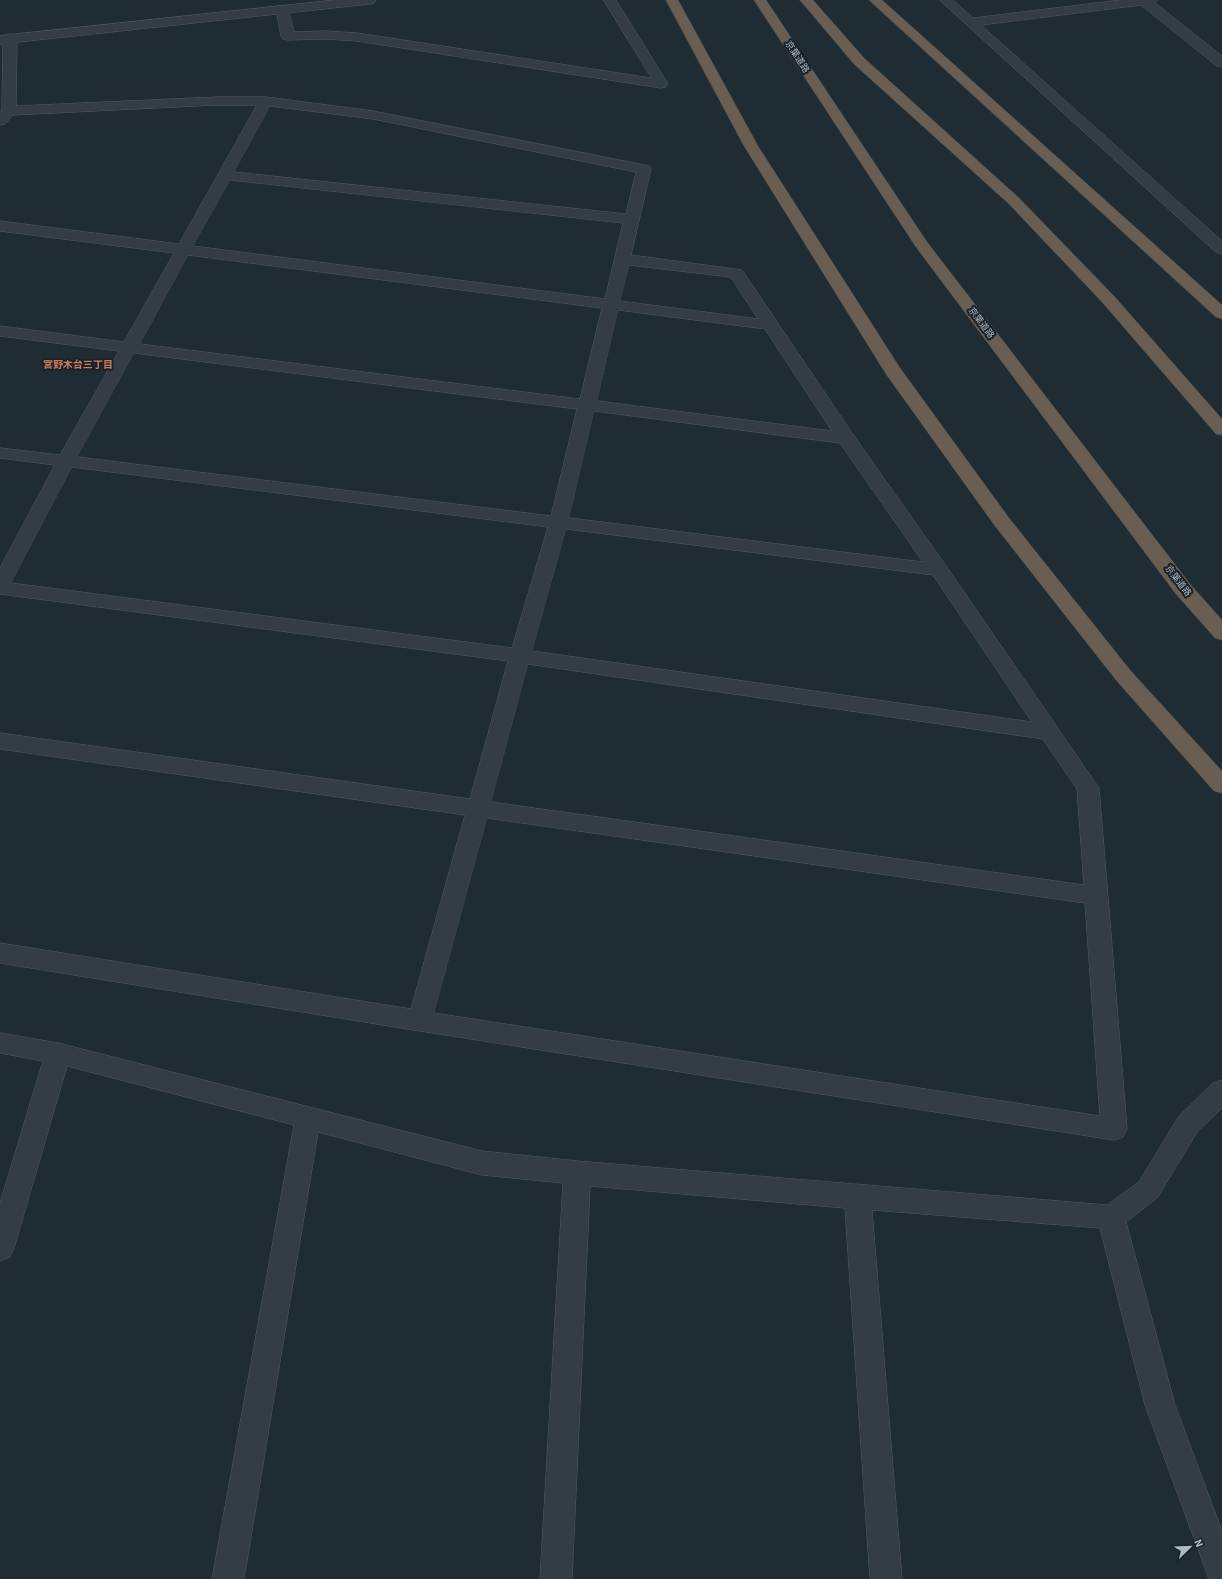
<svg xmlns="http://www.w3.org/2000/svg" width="1222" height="1579" viewBox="0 0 1222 1579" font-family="'Source Sans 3','Noto Sans JP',sans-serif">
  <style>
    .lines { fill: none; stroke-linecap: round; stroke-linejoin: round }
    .minor-casing { stroke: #515b63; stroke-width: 1 }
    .tertiary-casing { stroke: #515b63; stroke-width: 1 }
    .motorway-casing { stroke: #3e484f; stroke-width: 1 }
    .minor { fill: #343d45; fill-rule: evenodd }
    .tertiary { fill: #343d45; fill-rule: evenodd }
    .motorway { fill: #6a5d51; fill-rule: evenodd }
    .labels { text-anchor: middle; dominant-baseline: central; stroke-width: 4; stroke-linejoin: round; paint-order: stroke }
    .far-street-label { font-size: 9px; fill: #aeb9c2; stroke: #192229 }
    .far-neighbourhood-label { font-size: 10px; font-weight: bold; fill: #cb7e60; stroke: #192229 }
  </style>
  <rect width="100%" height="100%" fill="#202c34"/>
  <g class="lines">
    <defs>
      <path id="minor" d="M604,0H616L668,84L666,87L661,88L357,41L325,39L288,40L283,39L281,36L276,9L277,6H287L294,32L325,31L357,33L651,78Z
        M940,0H953L973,18L1121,0H1158L1155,3L1222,56V67L1217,66L1141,5L981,25L1222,241V254L1216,252Z
        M10,34L15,35L17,38L16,106L217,97H266L373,111L649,166L651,169L631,255L742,270L854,436L946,566L1099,788L1127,1129L1123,1137L1114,1140L420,1031L0,963V943L411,1009L465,815L0,749V733L470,799L508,661L0,594V568L55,465L0,458V448L60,455L119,351L0,336V326L124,342L174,253L0,231V221L179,244L257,105H217L13,115L5,124L0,125V113L2,110L3,38L5,35ZM270,106L373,119L636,172L626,214L234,172ZM230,180L623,223L605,299L193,246ZM188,255L602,308L580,399L140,344ZM629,265L731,277L758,319L620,301ZM618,310L765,329L832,431L597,401ZM134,353L577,409L551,516L77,457ZM594,411L840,443L923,562L569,518ZM72,467L548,527L512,648L11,583ZM566,529L933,575L1032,722L532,651ZM528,664L1043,739L1077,789L1084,885L491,802ZM487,818L1085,903L1100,1116L434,1013Z
        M0,1033L58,1043L482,1151L577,1161L1107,1205L1139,1182L1179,1116L1213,1083L1222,1080V1108L1197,1132L1157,1198L1126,1222L1175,1405L1222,1531V1579H1209L1145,1405L1100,1228L872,1210L902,1579H870L845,1208L590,1186L572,1579H540L563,1183L482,1175L318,1132L244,1579H212L294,1125L67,1066L14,1248L10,1257L0,1261V1203L43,1061L0,1053Z"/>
      <path id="tertiary" d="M335,0H376L374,3L370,4L0,44V36Z"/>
      <path id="motorway" d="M666,0H678L758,146L900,368L1009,518L1130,670L1222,771V793L1214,791L1116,680L995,526L886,374L744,146Z
        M754,0H766L927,242L1190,584L1222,620V640L1215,638L1176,594L916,247Z
        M800,0H813L864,58L1019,198L1114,296L1222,419V435L1216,434L1102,302L1009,204L854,64Z
        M869,0H882L1222,305V319L1216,317Z"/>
    </defs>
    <use href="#minor" class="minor-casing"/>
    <use href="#tertiary" class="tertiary-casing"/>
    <use href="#motorway" class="motorway-casing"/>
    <use href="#minor" class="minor"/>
    <use href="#tertiary" class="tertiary"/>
    <use href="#motorway" class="motorway"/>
  </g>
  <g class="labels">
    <g class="far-street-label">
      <text transform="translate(797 57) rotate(57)">京葉道路</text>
      <text transform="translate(981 323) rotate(53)">京葉道路</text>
      <text transform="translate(1178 581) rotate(52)">京葉道路</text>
    </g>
    <g class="far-neighbourhood-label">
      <text x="78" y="365">宮野木台三丁目</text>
    </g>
  </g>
  <g transform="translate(1190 1547) rotate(67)" stroke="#192229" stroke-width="3" paint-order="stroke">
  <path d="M0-3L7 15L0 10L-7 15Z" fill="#aeb9c2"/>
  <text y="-6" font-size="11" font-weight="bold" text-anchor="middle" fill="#aeb9c2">N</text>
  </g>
</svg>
